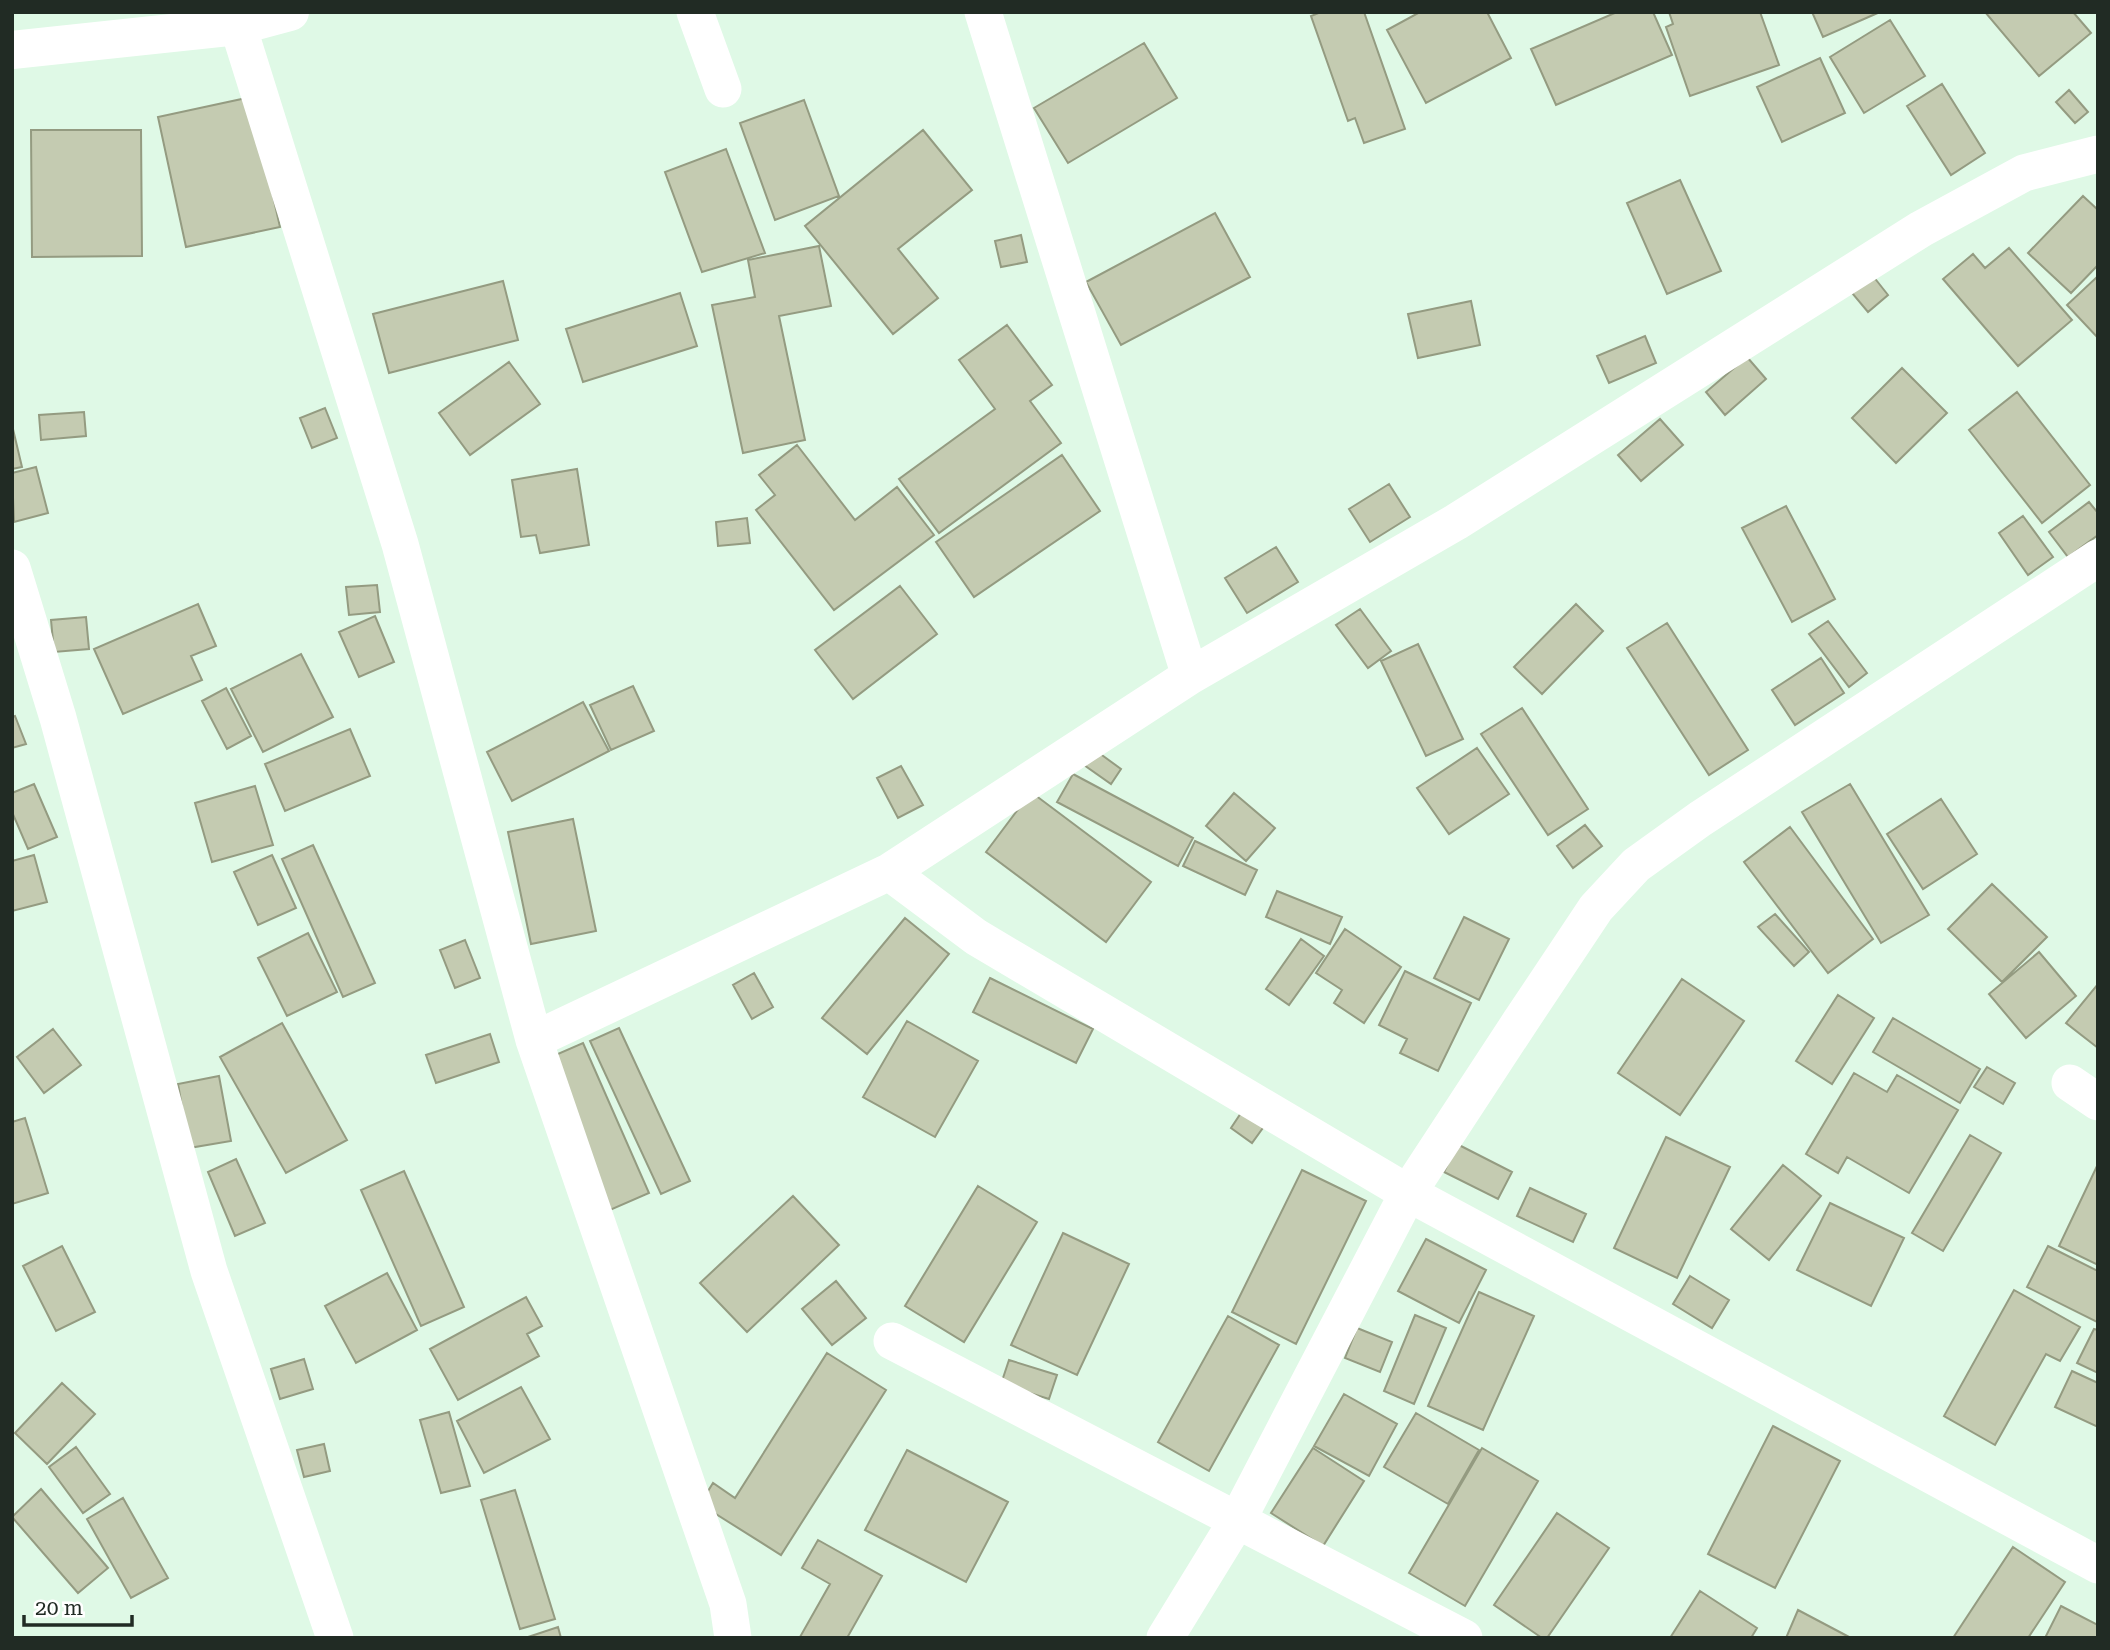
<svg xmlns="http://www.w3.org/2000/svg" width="2110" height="1650" viewBox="0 0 2110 1650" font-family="'Roboto Serif',serif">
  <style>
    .building { fill: #c4cbb1; stroke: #949b81; stroke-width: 2 }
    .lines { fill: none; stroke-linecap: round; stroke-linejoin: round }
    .minor { stroke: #fff; stroke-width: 37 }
    .tertiary { stroke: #fff; stroke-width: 38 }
  </style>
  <rect width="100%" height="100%" fill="#dff9e6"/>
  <path class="building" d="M1321,12H1364L1405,129L1364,143L1355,118L1348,121L1311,16Z
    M1420,12H1487L1511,58L1426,103L1387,30Z
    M1617,12H1653L1672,55L1556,105L1531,49Z
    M1669,12H1760L1779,65L1690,96L1666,27L1673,24Z
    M1812,12H1880L1823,37Z
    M1985,12H2073L2091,33L2039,76Z
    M1890,20L1925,76L1864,113L1830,57Z
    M1144,43L1177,98L1068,163L1034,108Z
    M1820,58L1845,113L1782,142L1757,87Z
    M1942,84L1985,153L1951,175L1907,106Z
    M2069,90L2088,112L2075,123L2056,102Z
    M251,97L280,227L186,247L158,117Z
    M804,100L839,196L775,220L740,123Z
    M31,130H141L142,256L32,257Z
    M923,130L972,190L898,249L938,298L893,334L805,226Z
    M726,149L765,253L702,272L665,172Z
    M1680,180L1721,271L1667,294L1627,203Z
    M2083,196L2098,210V265L2071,293L2028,253Z
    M1215,213L1250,277L1121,345L1086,282Z
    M1021,235L1027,262L1001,267L995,241Z
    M819,246L831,306L779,316L805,440L743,453L712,305L755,297L748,260Z
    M2009,248L2072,320L2018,366L1943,279L1973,254L1985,268Z
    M1873,276L1888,295L1868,312L1852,293Z
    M2098,276V338L2067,305Z
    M503,281L518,340L389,373L373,314Z
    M680,293L697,346L583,382L566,329Z
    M1471,301L1480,345L1418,358L1408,314Z
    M1007,325L1052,385L1030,401L1061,443L939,533L899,479L995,409L959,360Z
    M1645,336L1656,363L1609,383L1597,356Z
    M1747,357L1766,379L1725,415L1706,392Z
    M509,362L540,404L470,455L439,413Z
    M1902,368L1947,413L1896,463L1852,418Z
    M2017,392L2090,485L2042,523L1969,430Z
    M325,408L337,438L312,448L300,418Z
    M84,412L86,436L41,440L39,415Z
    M1660,419L1683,445L1641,481L1618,455Z
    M12,425L22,467L12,469Z
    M797,445L855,520L897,487L934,535L834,610L756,510L775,495L759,475Z
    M1062,455L1100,511L974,597L936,542Z
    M36,467L48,513L14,522L12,473Z
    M577,469L589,545L540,553L536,535L521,537L512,480Z
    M1389,484L1410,517L1370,542L1349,509Z
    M2089,502L2098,513V535L2068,557L2049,532Z
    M1786,506L1835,599L1792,622L1742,528Z
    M2023,516L2053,557L2028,575L1999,533Z
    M747,518L750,543L718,546L716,522Z
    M1276,547L1298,582L1247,613L1225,578Z
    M377,585L380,612L349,615L346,587Z
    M900,586L937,634L853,699L815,650Z
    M198,604L216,646L191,656L202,680L123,714L94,649Z
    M1576,604L1603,631L1542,694L1514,667Z
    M1360,609L1391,651L1368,668L1336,625Z
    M375,616L394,662L359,677L339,632Z
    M86,617L89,649L54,652L51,620Z
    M1828,621L1867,673L1849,687L1809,634Z
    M1667,623L1748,750L1709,775L1627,648Z
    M1418,644L1463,739L1426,756L1381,661Z
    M301,654L333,717L263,752L231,689Z
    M1821,658L1844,693L1795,725L1772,690Z
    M633,686L654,731L611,750L590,705Z
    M226,688L251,736L227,749L202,701Z
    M583,702L609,751L512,801L487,752Z
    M1522,708L1588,809L1548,835L1481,734Z
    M15,716L26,744L12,748V717Z
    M350,729L370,776L285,811L265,764Z
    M1477,748L1509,794L1449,834L1417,788Z
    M1095,750L1121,769L1111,784L1084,765Z
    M901,766L923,805L898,818L877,778Z
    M1073,774L1193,838L1178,866L1057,802Z
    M34,784L57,837L28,849L12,812V793Z
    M1850,784L1929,915L1881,943L1802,812Z
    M255,786L273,845L212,862L195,803Z
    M1031,792L1151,882L1106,942L986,852Z
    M1234,793L1275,828L1246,861L1206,826Z
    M1941,799L1977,854L1923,889L1887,834Z
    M573,819L596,931L531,944L508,832Z
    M1585,825L1602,846L1573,868L1557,846Z
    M1790,827L1873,939L1828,973L1744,862Z
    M1195,841L1257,870L1245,895L1183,866Z
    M313,845L375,983L343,997L282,859Z
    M34,855L47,902L12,911V861Z
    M272,855L296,908L258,925L234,872Z
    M1992,884L2047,937L2002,982L1948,929Z
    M1277,891L1342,917L1330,944L1266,917Z
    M1775,914L1809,952L1794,966L1758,927Z
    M1464,917L1509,939L1479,1000L1434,978Z
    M905,918L949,954L867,1054L822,1018Z
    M1345,929L1401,967L1364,1023L1334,1003L1342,990L1316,973Z
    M308,933L337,992L287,1016L258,958Z
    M1301,939L1324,956L1289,1005L1266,989Z
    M465,940L480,978L455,988L440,950Z
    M2039,952L2076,996L2026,1038L1989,994Z
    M1405,971L1471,1003L1438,1071L1400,1053L1407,1039L1379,1025Z
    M754,973L773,1007L752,1019L733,985Z
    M990,978L1093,1029L1076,1063L973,1012Z
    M1682,979L1744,1021L1680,1115L1618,1073Z
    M2098,984V1048L2066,1023Z
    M1838,995L1874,1018L1832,1084L1796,1061Z
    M1893,1018L1980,1069L1960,1103L1873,1052Z
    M907,1021L978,1061L935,1137L863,1097Z
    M282,1023L347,1140L286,1173L220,1057Z
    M619,1028L690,1181L661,1194L590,1041Z
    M53,1029L81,1065L44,1093L17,1057Z
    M490,1034L499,1062L436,1083L426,1055Z
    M583,1043L649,1193L610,1210L544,1060Z
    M1987,1067L2015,1083L2003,1104L1974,1087Z
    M1854,1073L1887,1092L1897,1075L1958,1110L1909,1193L1847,1157L1838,1173L1806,1154Z
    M219,1076L231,1141L189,1148L178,1084Z
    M1243,1110L1265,1125L1252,1143L1231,1128Z
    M25,1118L48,1193L12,1204V1122Z
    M1970,1135L2001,1153L1943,1251L1912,1233Z
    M1666,1137L1730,1167L1677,1278L1614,1248Z
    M1457,1144L1512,1172L1498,1199L1444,1172Z
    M236,1159L265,1223L235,1236L208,1172Z
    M2098,1164V1265L2059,1246Z
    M1783,1165L1821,1196L1769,1260L1731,1229Z
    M1302,1170L1366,1201L1296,1344L1232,1312Z
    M404,1171L464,1307L421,1326L361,1190Z
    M978,1186L1037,1222L964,1342L905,1306Z
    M1530,1188L1586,1214L1573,1242L1517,1216Z
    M793,1196L839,1245L747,1332L700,1283Z
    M1830,1203L1904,1238L1871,1306L1797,1270Z
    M1063,1233L1129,1264L1077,1375L1011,1345Z
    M1426,1239L1486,1270L1459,1323L1398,1291Z
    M62,1246L95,1312L56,1331L23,1266Z
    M2048,1246L2098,1271L2097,1322L2027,1287Z
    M387,1273L417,1330L356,1363L325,1306Z
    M1690,1276L1729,1300L1712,1328L1673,1304Z
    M836,1281L866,1318L832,1345L802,1309Z
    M2014,1290L2080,1327L2060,1361L2046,1354L1995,1445L1944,1416Z
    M1479,1292L1534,1316L1483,1430L1428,1406Z
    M526,1297L542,1326L527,1334L539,1356L458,1400L430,1349Z
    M1415,1315L1446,1328L1414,1404L1384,1391Z
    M1228,1316L1279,1345L1209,1471L1158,1442Z
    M1357,1328L1392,1342L1380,1372L1345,1358Z
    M2094,1329L2098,1330V1373L2077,1363Z
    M827,1353L886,1390L781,1555L700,1504L713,1483L735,1498Z
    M304,1359L313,1389L280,1399L271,1369Z
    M1009,1360L1057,1375L1049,1399L1001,1384Z
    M2072,1371L2098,1383V1427L2055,1407Z
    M62,1383L95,1414L47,1464L15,1433Z
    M521,1387L550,1439L484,1473L457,1421Z
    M1344,1394L1397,1424L1369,1476L1314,1446Z
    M449,1412L470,1486L441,1493L420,1420Z
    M1416,1413L1479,1450L1448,1504L1384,1467Z
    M1773,1426L1840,1461L1775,1588L1708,1554Z
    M324,1444L330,1471L304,1477L297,1450Z
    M76,1447L110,1494L83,1513L49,1467Z
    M1313,1448L1364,1481L1323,1546L1271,1513Z
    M1482,1448L1538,1481L1465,1606L1409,1573Z
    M907,1450L1008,1502L966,1582L865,1530Z
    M41,1489L108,1568L78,1593L12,1517Z
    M515,1490L555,1619L520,1629L481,1500Z
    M123,1498L168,1578L131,1598L87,1519Z
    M1557,1513L1609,1548L1547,1638H1542L1494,1605Z
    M818,1540L882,1576L847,1638L800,1637L830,1584L802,1568Z
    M2013,1547L2065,1582L2028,1638H1953Z
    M1700,1591L1757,1628L1751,1638H1670Z
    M2061,1606L2098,1625V1638H2045Z
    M1798,1610L1851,1638H1786Z
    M558,1627L561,1638H525Z"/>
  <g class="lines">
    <path class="minor" d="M695,12L723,89
      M983,12L1190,676
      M238,26L400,544L534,1040L728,1604L733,1638
      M12,568L58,718L209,1271L335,1638
      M889,872L976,937L1408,1193L2098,1565
      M534,1040L889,872L1190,676L1456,522L1921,229L2024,173L2098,154
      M2070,1083L2098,1102
      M892,1341L1464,1638
      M1165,1638L1238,1519L1408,1193L1520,1022L1596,908L1636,865L1700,819L2098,558"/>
    <path class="tertiary" d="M12,50L238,26L290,12"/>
  </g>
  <rect width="2110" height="1650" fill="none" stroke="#212b24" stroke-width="28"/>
  <path d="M24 1615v10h108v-10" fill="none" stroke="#212b24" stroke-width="3.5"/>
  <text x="35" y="1615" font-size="21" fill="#212b24" stroke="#ffffff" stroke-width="5" paint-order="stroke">20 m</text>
</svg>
